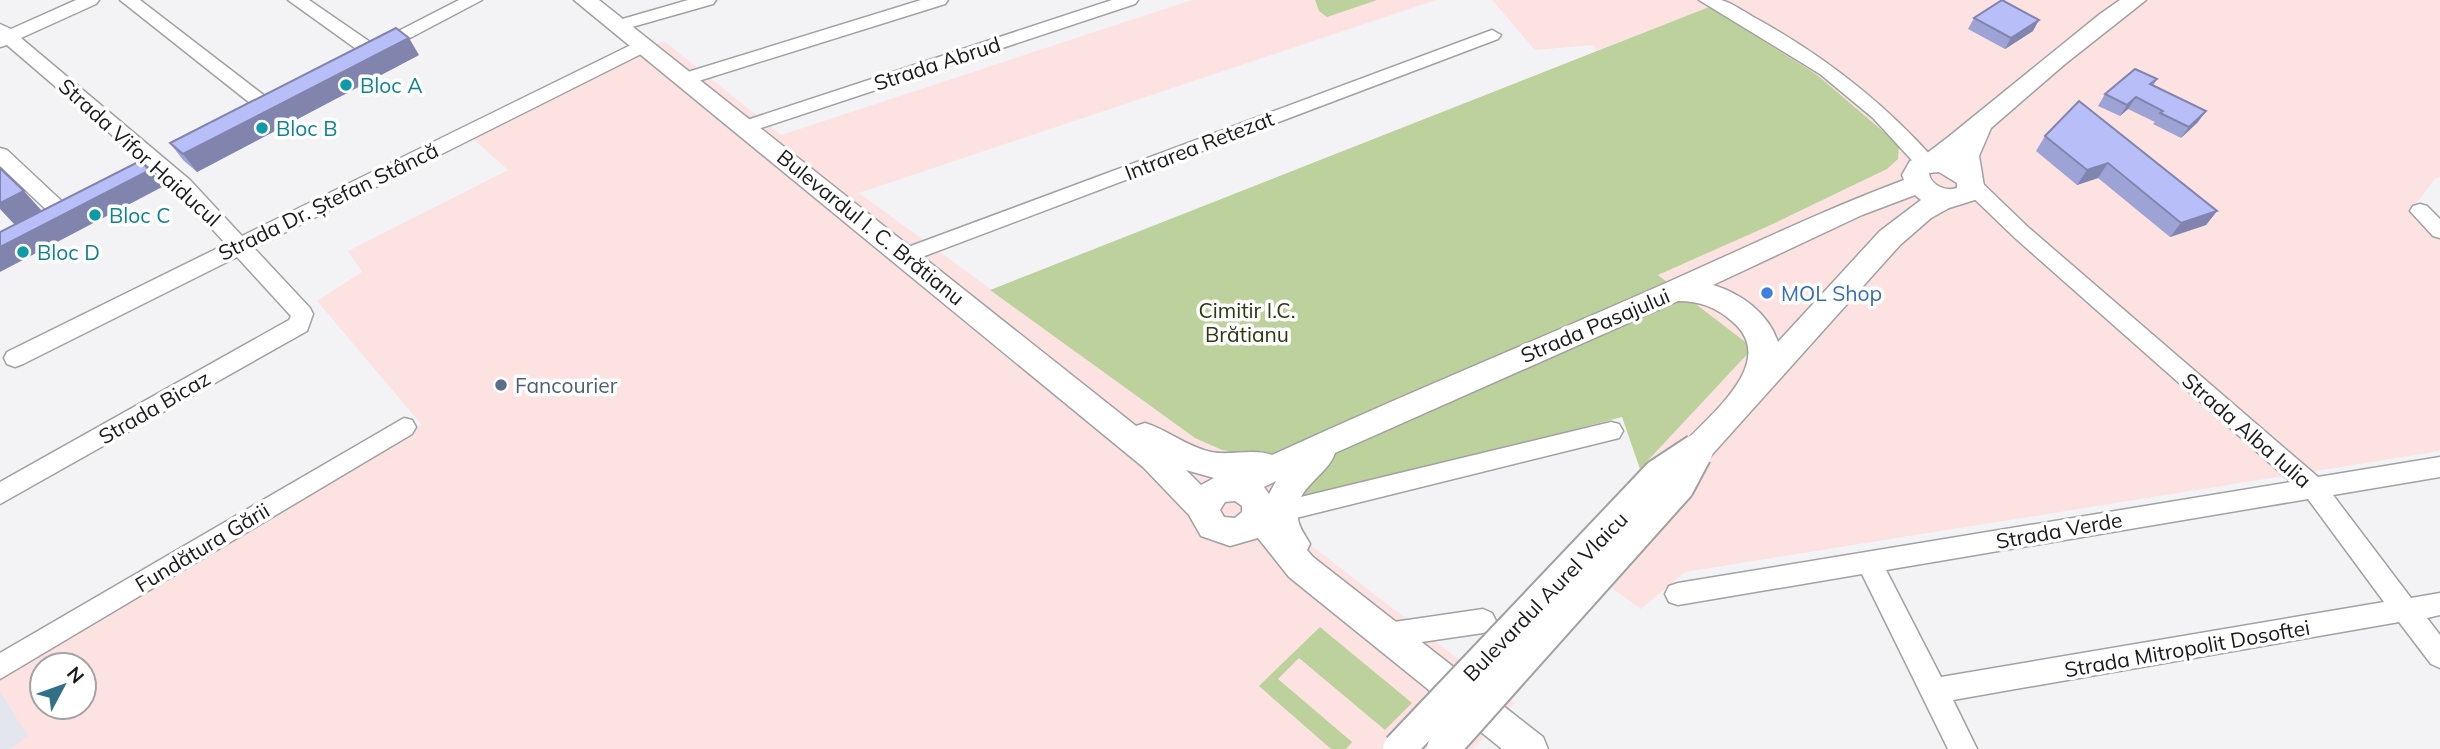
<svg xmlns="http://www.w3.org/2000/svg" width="2440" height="749" viewBox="0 0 2440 749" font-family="Mulish,sans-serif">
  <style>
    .built { fill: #e4e6ef }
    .industrial { fill: #fde2e2; fill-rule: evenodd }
    .green { fill: #bcd19c }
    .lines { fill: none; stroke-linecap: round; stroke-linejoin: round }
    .minor-casing { stroke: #a1a1a2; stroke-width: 3 }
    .major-casing { stroke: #a1a1a2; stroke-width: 3 }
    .minor { fill: #fff; fill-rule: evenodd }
    .major { fill: #fff; fill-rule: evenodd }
    .major-bridge-casing { stroke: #a1a1a2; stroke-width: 36; stroke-linecap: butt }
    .major-bridge { stroke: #fff; stroke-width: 32 }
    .wall { fill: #9ea3d5 }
    .shaded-wall { fill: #8185ae }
    .building { fill: #b8bef8; stroke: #8185ae; stroke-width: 2 }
    .culture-dot { fill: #0f9aa8; stroke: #fff; stroke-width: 2.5 }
    .shop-dot { fill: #3f7fe0; stroke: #fff; stroke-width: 2.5 }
    .service-dot { fill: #5c6f8a; stroke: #fff; stroke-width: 2.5 }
    .labels { text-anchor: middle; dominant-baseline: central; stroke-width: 7; stroke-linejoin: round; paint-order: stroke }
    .street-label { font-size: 21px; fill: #1a1a1b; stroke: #fff }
    .culture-label { font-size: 21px; fill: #0d838f; stroke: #fff; text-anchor: start }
    .shop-label { font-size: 21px; fill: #366cbe; stroke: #fff; text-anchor: start }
    .park-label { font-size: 21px; fill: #2b390e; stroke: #fff }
    .service-label { font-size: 21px; fill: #4e5e75; stroke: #fff; text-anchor: start }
  </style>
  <rect width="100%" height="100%" fill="#f3f3f5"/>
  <path class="built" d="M0,691L29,737L10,749H0Z"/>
  <path class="industrial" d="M1192,0H1436L859,193L1195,438L1222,450L1239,453L1290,494V529L1515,703L1473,749H10L28,736L0,691V673L422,425L317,301L362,272L348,251L508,170L471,137L664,41L781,135ZM42,665H84V707H42Z
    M1492,0H2440V177L2436,178L2411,210L2440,238V451L1685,572L1641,609L1563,553L1752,348L1658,275L1773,224L1887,169L1898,159L1709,7L1596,51L1594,45L1535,50Z"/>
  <path class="green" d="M1315,0H1377L1327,17L1319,11Z
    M1709,7L1816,74L1899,145L1898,159L1887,169L1773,224L1658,275L1753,348L1640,469L1622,417L1287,507L1290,494L1239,453L1222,450L1195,438L990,290Z
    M1320,627L1412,703L1385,730L1299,658L1278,679L1352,742L1346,749H1331L1259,686Z"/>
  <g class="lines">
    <defs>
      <path id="minor" d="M76,0H99L96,4L21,38L190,180L242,236L637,42H649L652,46L649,50L254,248L310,308L313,314L307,331L0,504V482L289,320L291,316L237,257L23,364L15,367L7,364L4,358L7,352L226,244L176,190L7,45L0,47V24L11,29Z
        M120,0H140L274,103L277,107L274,111H260Z
        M288,0H309L373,44L459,0H482L372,58L366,56Z
        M688,0H716L713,4L618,31L609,26L612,22Z
        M921,0H948L945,4L692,83H678L676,79L678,75Z
        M1112,0H1138L1135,4L752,131H738L735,127L738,123Z
        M1699,0C1706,0 1714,0 1721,0C1733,3 1747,14 1759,20C1825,57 1883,102 1934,159L1937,164L1934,169H1920L1873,118L1820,74Z
        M1492,30L1501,35L1498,39L914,260L907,262L900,260L896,255L900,250Z
        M0,148L7,150L69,208L72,213L69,218H55L0,166Z
        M1971,177L1978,179L2029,228L2318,477L2440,457V477L2333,495L2411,598L2440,593V615L2427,618L2440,635V668L2431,664L2399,622L1953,700L1977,749H1948L1862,574L1678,605L1669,602L1665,594L1669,586L1678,583L2291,482L2015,238L1964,189L1961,184L1964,179ZM2308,499L2384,602L1941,677L1886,570Z
        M2420,204L2427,206L2440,219V238L2433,236L2410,211L2413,206Z
        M404,418L412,420L416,427L412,434L0,679V653Z
        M1611,422L1619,424L1623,431L1619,438L1611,440L1280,522L1271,519L1268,512L1271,505L1280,502Z
        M1483,609L1492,613L1496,621L1492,629L1483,633L1387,647L1378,643L1374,635L1378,627L1387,623Z"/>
      <path id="major" d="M574,0H599L1136,426L1145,423C1168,430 1187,447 1211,452C1231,456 1253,448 1272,455C1402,395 1535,341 1666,283C1745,248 1823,210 1904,180L1902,175L1910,161L1922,157L1947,138L2100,14L2120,0H2146L2065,64L1991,128L1979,156L1984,186L1978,199L1949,208L1931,218L1900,245L1708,459L1697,462L1686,459L1681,450L1686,441C1713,412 1778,361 1733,322C1716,307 1700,301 1678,301L1335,453C1327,477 1292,488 1298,519C1299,528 1306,536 1310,544L1307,550L1313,557L1543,737L1548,749H1502L1289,577L1258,538L1230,546L1201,536L1189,515L1143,467ZM1939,172L1957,183V188C1946,192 1930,185 1929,173ZM1915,195L1921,200L1880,231L1778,342C1768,313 1742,294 1713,285L1862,215ZM1186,470L1214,478L1201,485ZM1276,481L1269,494L1264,487ZM1235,501L1242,506V512L1235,518L1224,517L1220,510L1225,502Z"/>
    </defs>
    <use href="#minor" class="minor-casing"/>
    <use href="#major" class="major-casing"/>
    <use href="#minor" class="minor"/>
    <use href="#major" class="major"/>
    <defs>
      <path id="major-bridge" d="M1399,749L1659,475L1697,450
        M1443,749L1678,486L1695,454"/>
    </defs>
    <use href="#major-bridge" class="major-bridge-casing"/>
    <use href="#major-bridge" class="major-bridge"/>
  </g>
  <path class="wall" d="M1974,18L2033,31L2005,49L1968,29Z
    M419,55L197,172L183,160L170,143Z
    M2157,79L2153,86L2198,122L2181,138L2153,124L2155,122L2128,109L2120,116L2098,106L2105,94Z
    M2045,136L2217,211L2206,225L2170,237L2098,178L2077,185L2036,151Z"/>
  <path class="shaded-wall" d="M2039,20L2033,31L2005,49L2011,38Z
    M409,38L419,55L197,172L183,154Z
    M2136,97L2128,109L2120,116L2127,105Z
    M2206,111L2198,122L2181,138L2189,127Z
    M2108,163L2098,178L2077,185L2087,170Z
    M150,170L164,186L0,272V247Z
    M24,191L42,211L15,225L0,209V203Z
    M2217,211L2206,225L2170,237L2181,223Z"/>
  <path class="building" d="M2002,0L2039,20L2011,38L1974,18Z
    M396,28L409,38L183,154L170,143Z
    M2135,69L2157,79L2150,84L2206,111L2189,127L2160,113L2163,111L2136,97L2127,105L2105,94Z
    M2079,101L2217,211L2181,223L2108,163L2087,170L2045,136Z
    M140,161L150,170L0,247V232Z
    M0,168L24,191L0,203Z"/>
  <g class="culture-dot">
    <circle cx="346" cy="85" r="7"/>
    <circle cx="262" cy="128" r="7"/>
    <circle cx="95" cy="215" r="7"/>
    <circle cx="23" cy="252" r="7"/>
  </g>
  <circle class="shop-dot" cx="1767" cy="293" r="7"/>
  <circle class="service-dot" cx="501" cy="385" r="7"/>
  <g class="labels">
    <g class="street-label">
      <text transform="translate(937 63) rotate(-18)">Strada Abrud</text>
      <text transform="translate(1199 145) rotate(-21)">Intrarea Retezat</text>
      <text transform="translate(140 152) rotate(42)">Strada Vifor Haiducul</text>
      <text transform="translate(328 201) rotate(-26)">Strada Dr. Ștefan Stâncă</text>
      <text transform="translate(871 227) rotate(39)">Bulevardul I. C. Brătianu</text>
      <text transform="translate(1595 325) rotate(-23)">Strada Pasajului</text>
      <text transform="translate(154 407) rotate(-30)">Strada Bicaz</text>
      <text transform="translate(2247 430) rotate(41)">Strada Alba Iulia</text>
      <text transform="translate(2059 530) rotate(-10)">Strada Verde</text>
      <text transform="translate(202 547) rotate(-31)">Fundătura Gării</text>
      <text transform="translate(1545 596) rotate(-46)">Bulevardul Aurel Vlaicu</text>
      <text transform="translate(2187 648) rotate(-10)">Strada Mitropolit Dosoftei</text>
    </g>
    <g class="culture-label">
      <text x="360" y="85">Bloc A</text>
      <text x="276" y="128">Bloc B</text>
      <text x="109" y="215">Bloc C</text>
      <text x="37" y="252">Bloc D</text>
    </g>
    <g class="shop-label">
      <text x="1781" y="293">MOL Shop</text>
    </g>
    <g class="park-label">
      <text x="1247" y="310">Cimitir I.C.<tspan x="1247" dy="24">Brătianu</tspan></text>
    </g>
    <g class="service-label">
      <text x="515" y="385">Fancourier</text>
    </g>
  </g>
  <g transform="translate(63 686) rotate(49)"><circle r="33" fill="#ffffff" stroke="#a3a3a4" stroke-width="2"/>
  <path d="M0-5L12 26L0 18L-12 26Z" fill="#336f86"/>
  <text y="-10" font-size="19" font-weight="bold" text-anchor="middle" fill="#1a1a1b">N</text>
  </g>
</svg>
